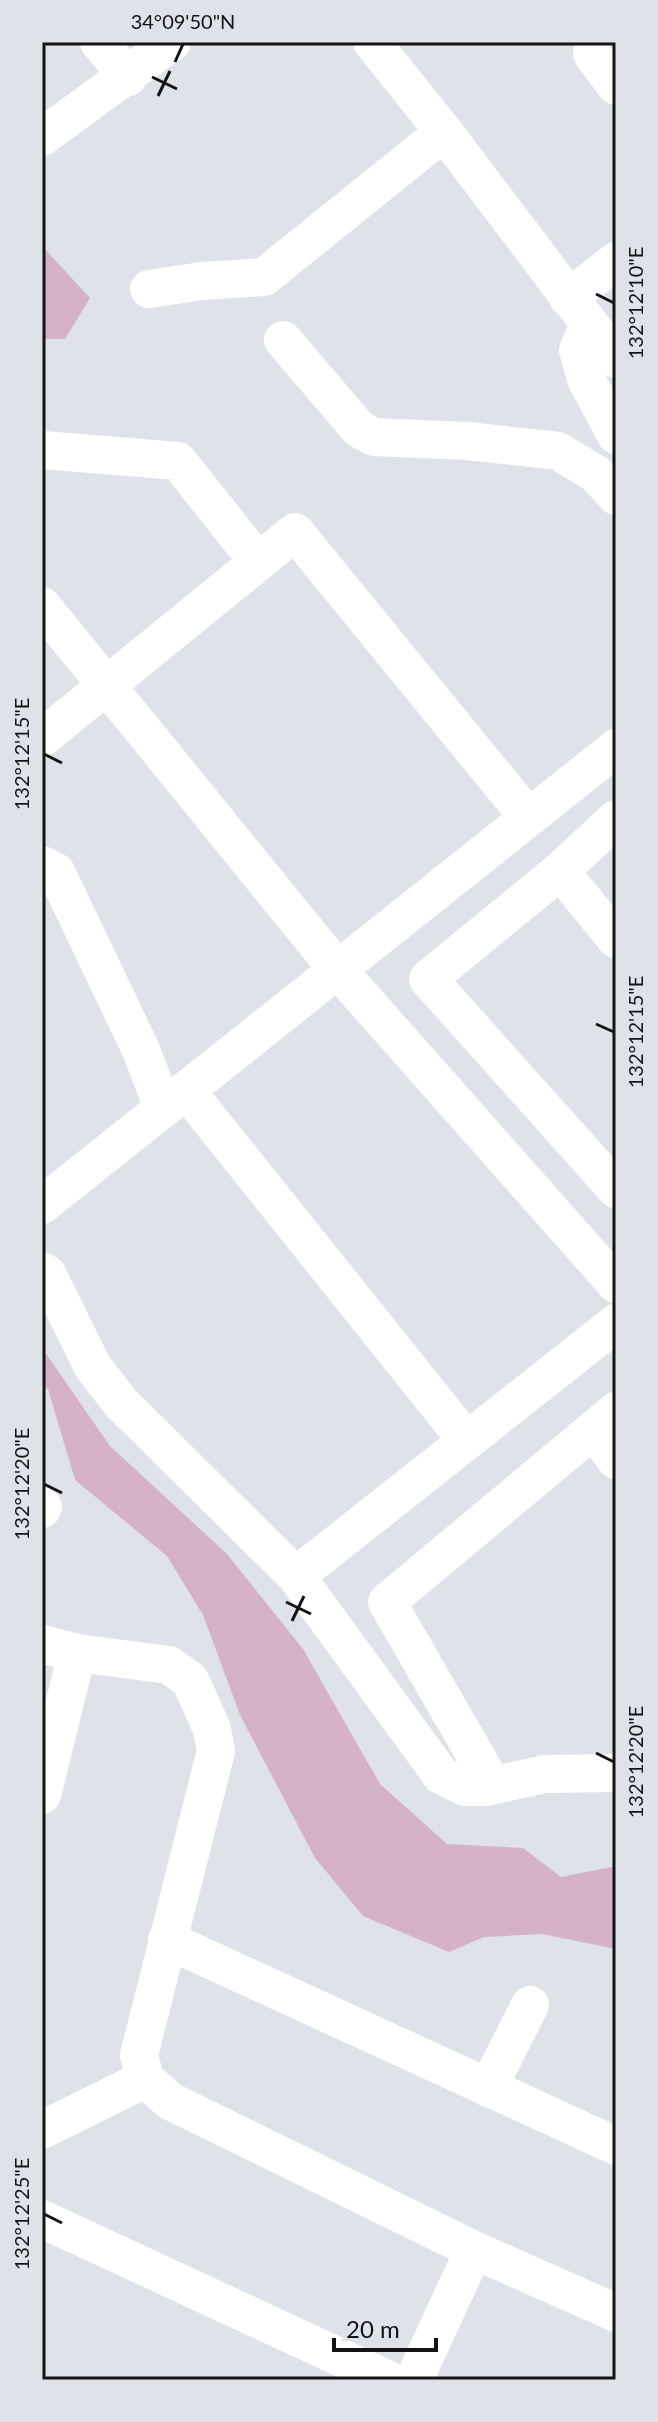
<svg xmlns="http://www.w3.org/2000/svg" width="658" height="2422" viewBox="0 0 658 2422" font-family="Lato,sans-serif">
  <style>
    .green { fill: #d6b2c9 }
    .lines { fill: none; stroke-linecap: round; stroke-linejoin: round }
    .street { stroke: #fff; stroke-width: 38 }
    .ticks { fill: none; stroke: #141417; stroke-width: 3 }
    .neatline { fill: none; stroke: #141417; stroke-width: 3 }
    .ticks-label { font-size: 20px; text-anchor: middle; fill: #141417 }
  </style>
  <rect width="100%" height="100%" fill="#e0e2e9"/>
  <path class="green" d="M42,246L90,298L65,339H42Z
    M42,1348L110,1446L227,1554L303,1649L380,1784L447,1844L523,1848L561,1877L616,1866V1949L542,1934L484,1937L449,1952L363,1916L315,1858L240,1715L203,1615L167,1556L75,1480L48,1389L42,1387Z"/>
  <g class="lines">
    <path class="street" d="M99,42L128,77
      M372,42L444,132L616,359
      M592,54L616,86
      M42,137L172,42
      M149,289L202,281L264,277L444,132
      M568,298L616,261
      M589,325L578,350L586,379L616,435
      M283,340L359,429L374,437L467,441L558,451L596,474L616,496
      M42,450L178,461L258,562
      M42,606L337,969L616,1284
      M42,738L295,532L528,817
      M616,819L560,871L428,979L616,1189
      M42,865L56,872L141,1050L163,1108
      M560,871L616,939
      M186,1090L467,1441
      M42,1205L616,748
      M42,1271L47,1274L93,1367L121,1403L296,1576L441,1775L465,1787H486L545,1774L616,1773
      M593,1430L616,1460
      M42,1509L43,1507
      M296,1576L616,1323
      M42,1644L77,1653L169,1665L190,1680L212,1729L216,1751L139,2055L145,2079L170,2101L474,2250L616,2313
      M486,1787L485,1772L387,1602L616,1411
      M42,1795L77,1653
      M167,1940L616,2146
      M488,2088L530,2005
      M42,2130L145,2079
      M42,2219L389,2380
      M414,2380L474,2250"/>
  </g>
  <path class="ticks" d="M175,62L183,44M152,77L177,89M158,96L170,71M596,294L614,303M44,754L62,763M596,1024L614,1032M44,1484L62,1493M286,1602L311,1614M292,1621L304,1596M596,1753L614,1762M44,2214L62,2223"/>
  <rect width="658" height="2422" fill="none" stroke="#e0e2e9" stroke-width="88"/>
  <path d="M334 2338v12h102v-12" fill="none" stroke="#141417" stroke-width="4"/>
  <text x="346" y="2338" font-size="24" fill="#141417" stroke="#e0e2e9" stroke-width="6" paint-order="stroke">20 m</text>
  <rect x="44" y="44" width="570" height="2334" class="neatline"/>
  <g class="ticks-label">
    <text x="183" y="29">34°09'50"N</text>
    <text transform="translate(636 303) rotate(-90)" y="7">132°12'10"E</text>
    <text transform="translate(22 754) rotate(-90)" y="7">132°12'15"E</text>
    <text transform="translate(636 1032) rotate(-90)" y="7">132°12'15"E</text>
    <text transform="translate(22 1484) rotate(-90)" y="7">132°12'20"E</text>
    <text transform="translate(636 1762) rotate(-90)" y="7">132°12'20"E</text>
    <text transform="translate(22 2214) rotate(-90)" y="7">132°12'25"E</text>
  </g>
</svg>
